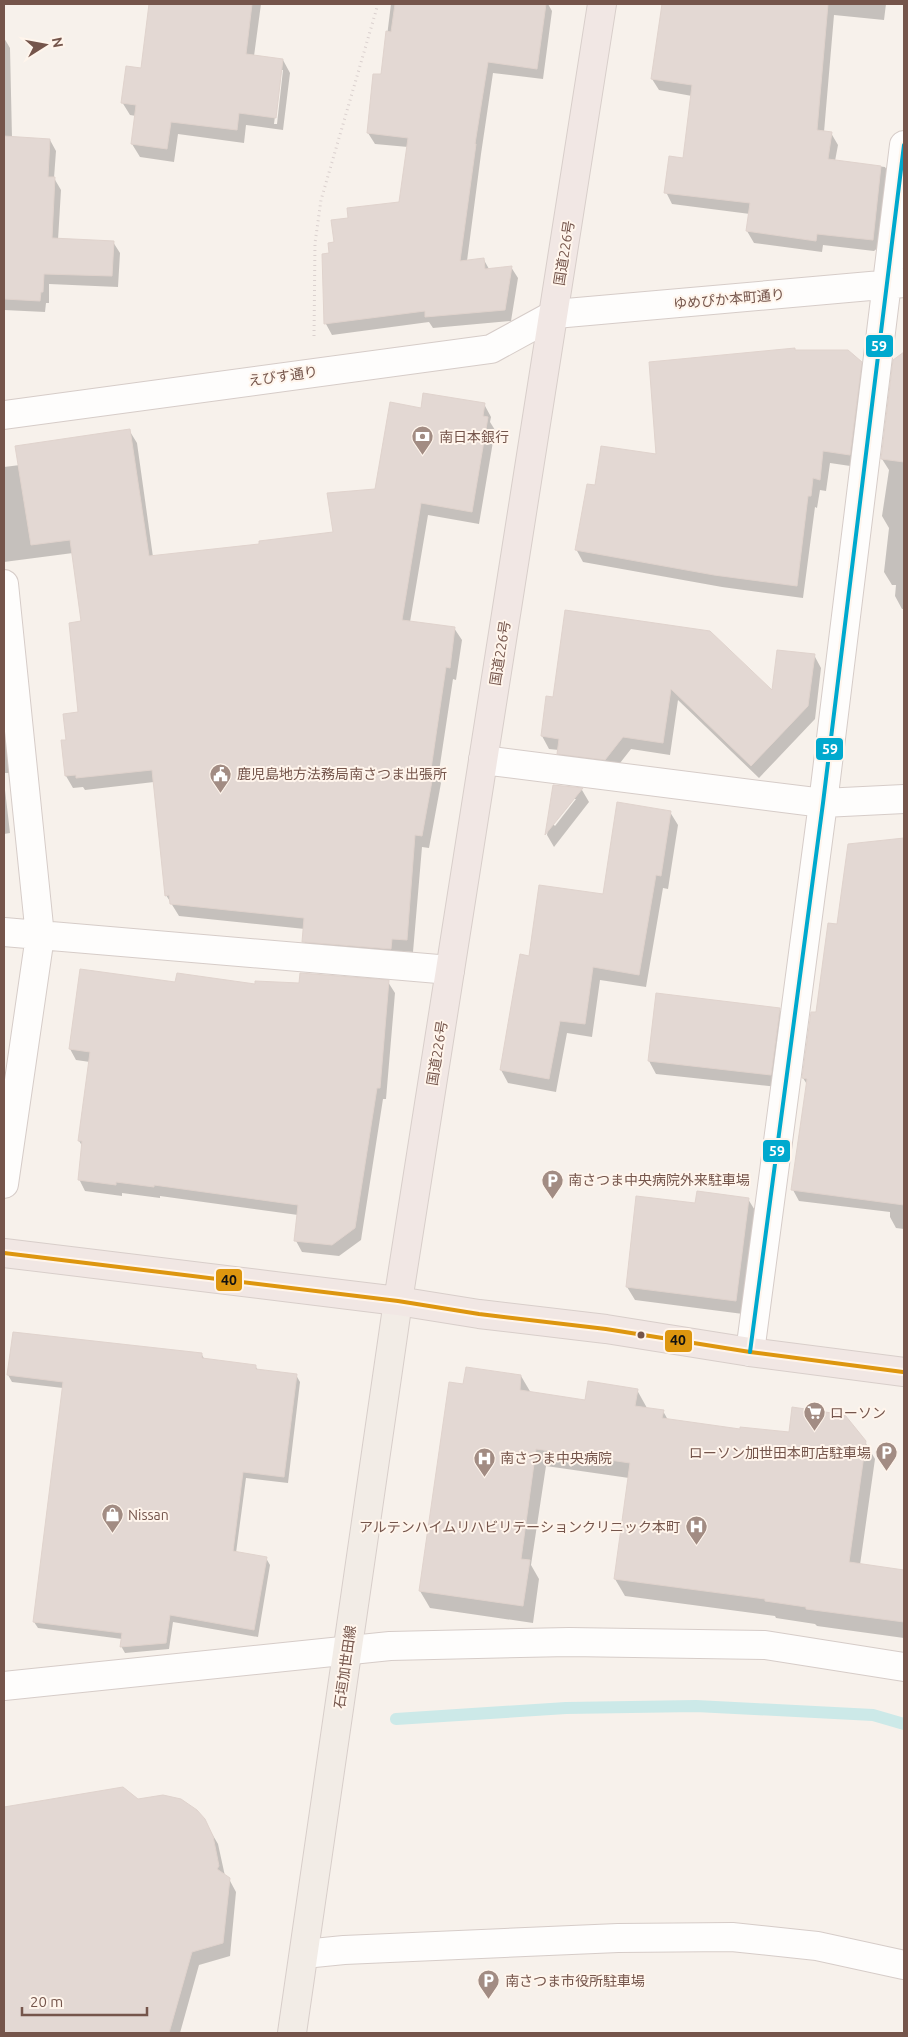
<svg xmlns="http://www.w3.org/2000/svg" width="908" height="2037" viewBox="0 0 908 2037" font-family="Ubuntu,'Noto Sans JP',sans-serif">
  <style>
    .shadow { fill: #0003; fill-rule: evenodd }
    .lines { fill: none; stroke-linecap: round; stroke-linejoin: round }
    .stream { stroke: #cce9e8; stroke-width: 12 }
    .building { fill: #e3d8d3; stroke: #e0d3cd }
    .minor-casing { stroke: #d6ccc8; stroke-width: 30 }
    .major-casing { stroke: #d8ceca; stroke-width: 30 }
    .highway-casing { stroke: #d8ceca; stroke-width: 30 }
    .path { stroke: #dad0ce; stroke-width: 3; stroke-dasharray: 1 4; stroke-linecap: butt }
    .minor { stroke: #fefdfc; stroke-width: 28 }
    .major { stroke: #f2ece6; stroke-width: 28 }
    .highway { stroke: #f1e7e4; stroke-width: 28 }
    .bus-1-casing { stroke: #fff5ec; stroke-width: 8 }
    .bus-2-casing { stroke: #fff5ec; stroke-width: 8 }
    .bus-1 { stroke: #dd960f; stroke-width: 4 }
    .bus-2 { stroke: #00a9ce; stroke-width: 4 }
    .bus-dot { fill: #75554b; stroke: #fff5ec; stroke-width: 2 }
    .labels { text-anchor: middle; dominant-baseline: central; stroke-width: 4; stroke-linejoin: round; paint-order: stroke }
    .street-label { font-size: 14px; fill: #75554b; stroke: #fff5ec }
    .poi-label { font-size: 14px; fill: #75554b; stroke: #fff5ec; text-anchor: start }
    .line-badge { stroke: #fff5ec; stroke-width: 2 }
    .badge-label { font-size: 14px; text-anchor: middle; font-weight: bold; fill: #fff }
    .pale-badge-label { font-size: 14px; text-anchor: middle; font-weight: bold; fill: #111 }
  </style>
  <rect width="100%" height="100%" fill="#f7f1eb"/>
  <path class="shadow" d="M151,4H261L254,56L283,60L290,73L283,130L246,125L244,143L178,134L174,162L140,157L132,144L136,116L130,115L122,102L142,69ZM281,70H283L277,124H274Z
    M391,4H548L552,11L543,79L493,73L481,154L467,261L484,260L489,269L511,267L518,278L511,321L433,328L429,322L332,335L326,324L331,254L335,243L349,219L400,203L408,147L375,144L368,133L382,76Z
    M663,4H886L884,20L834,15L824,132L831,133L838,145L835,161L885,167L892,179L884,243L874,251L823,245L822,252L754,243L747,231L750,214L672,204L666,192L684,159L692,96L659,90L652,79Z
    M4,38L10,48L12,138L50,140L56,151L54,178L61,190L58,240L113,242L120,253L118,287L49,284V303H46L45,312L4,310Z
    M795,352L861,363L868,376L857,467L830,463L826,491L820,490L817,508L815,507L803,598L722,587L583,562L576,549L597,487L657,456Z
    M904,353V609H902L895,596L896,585H892L884,572L889,528L882,516L889,470L882,459L894,361Z
    M484,404L491,417L490,422L495,430L479,524L428,515L410,622L454,628L462,640L456,680L453,679L438,778L441,783L429,848L422,847L413,952L399,951L398,961L311,954L304,941L305,929L179,916L166,895L154,782L85,790L83,787L73,788L66,776L62,742L67,741L79,713L82,623L73,553L4,562V467L20,465L129,430L137,443L153,557L261,545L334,534L376,491L422,409Z
    M566,612L773,692L814,655L821,668L815,719L759,778L678,700L670,755L631,749L613,772L566,766L558,753L559,750L549,749L542,736L554,699Z
    M4,736L7,740L10,773H4Z
    M4,781L10,833L4,834Z
    M554,786L582,790L589,802L554,847L547,835ZM573,799H576L555,826L553,824Z
    M670,812L678,825L668,889L663,888L646,987L600,980L592,1037L567,1033L556,1092L508,1083L501,1070L530,957L604,895Z
    M892,841L904,843V1229L896,1228L890,1217V1212L799,1201L793,1190L808,1086L803,1078L838,926Z
    M81,970L176,984L256,986L388,982L395,993L386,1099H383L361,1240L339,1256L302,1252L296,1241L298,1215L160,1196V1198L122,1193V1196L85,1191L79,1179L83,1147L79,1141L90,1062L76,1060L70,1049Z
    M779,1009L787,1022L778,1087L656,1074L649,1061Z
    M4,1074L8,1081L4,1108Z
    M748,1199L756,1212L743,1314L635,1300L627,1287L696,1204Z
    M202,1355L205,1360L255,1366L258,1370L296,1375L300,1382L288,1483L246,1478L236,1553L266,1558L270,1565L258,1637L173,1622L169,1649L125,1653L121,1646L122,1639L38,1628L34,1622L63,1388L12,1382L8,1375Z
    M521,1376L531,1393L586,1402L637,1390L647,1408L663,1411L668,1420L741,1431L865,1442L875,1459L860,1565L904,1571V1638L817,1626L815,1624L776,1618L775,1616L625,1596L615,1579L629,1478L546,1466L531,1565L539,1579L533,1623L430,1608L420,1591L464,1385Z
    M137,1800L204,1820L218,1844L225,1876L229,1879L236,1892L230,1956L199,1965L180,2033H4V1821L5,1822Z"/>
  <g class="lines">
    <path class="stream" d="M396,1719L566,1708L696,1706L873,1715L904,1724"/>
  </g>
  <path class="building" d="M149,4H252L246,54L283,59L276,118L239,113L237,130L171,122L167,149L131,144L136,105L121,103L126,66L141,68Z
    M395,4H546L537,69L488,62L475,144H476L460,261L484,258L485,269L512,266L505,310L425,317V311L324,324L322,254L329,253L328,243L334,242L331,220L348,218L347,208L399,202L408,138L367,133L373,74H381L386,31L391,32Z
    M662,4H828L817,130L832,132L828,159L881,166L873,240L817,234L816,241L746,231L750,203L664,193L669,156L683,158L692,85L651,79Z
    M4,136L50,139L48,177H55L52,238L114,241L112,276L44,274L43,292H41L40,301L4,299Z
    M795,348V350H848L862,362L850,455L823,451L820,480L813,478L811,496H808L797,586L714,575L575,550L587,484L595,485L601,446L656,454L649,362Z
    M904,352V462L881,459L893,360Z
    M423,393L485,403L483,416L488,417L472,512L421,503L402,620L455,627L450,668L446,667L431,769L434,770L422,836L415,835L407,940L392,939L391,949L302,942L304,918L170,904L169,895L165,896L152,770L76,778V775L65,776L61,740H66L63,714L78,712L69,623L81,621L70,540L31,545L15,446L130,429L149,556L259,544V541L333,532L327,493L375,489L390,402L421,408Z
    M565,610L710,631L772,690L777,650L815,654L808,706L751,766L671,689L663,743L623,737L605,760L557,754L559,739L541,736L546,696L553,697Z
    M553,785L583,788L545,835Z
    M617,802L671,811L661,876L656,875L639,975L593,967L585,1024L560,1021L549,1079L500,1070L520,954L529,956L539,885L603,894Z
    M904,838V1205L791,1190L807,1079L802,1078L811,1012H816L828,923L837,924L848,844Z
    M80,969L175,982L177,973L255,984V981L299,983L300,973L389,980L380,1088H377L355,1228L332,1245L294,1241L298,1205L154,1185V1187L116,1182V1185L78,1180L82,1141H78L90,1052L69,1049Z
    M656,993L780,1008L771,1075L648,1061Z
    M697,1191L749,1198L736,1301L626,1287L636,1196L695,1203Z
    M13,1332L202,1353V1358L256,1365V1369L297,1374L284,1477L243,1472L233,1551L267,1557L254,1630L170,1615L166,1643L120,1647L122,1633L33,1622L63,1382L7,1375Z
    M466,1367L521,1375L520,1390L585,1400L588,1381L638,1389L635,1406L664,1410L662,1418L740,1429V1427L789,1432L792,1407L845,1415L866,1441L849,1562L904,1570V1622L806,1609V1607L765,1601V1599L614,1579L630,1463L536,1449L521,1559L530,1560L523,1606L419,1591L449,1382L463,1384Z
    M123,1787L138,1799L163,1795L181,1799L197,1810L205,1819L213,1836L219,1866L217,1869L230,1878L223,1943L192,1952L169,2033H4V1807Z"/>
  <g class="lines">
    <defs>
      <path id="minor" d="M4,415L491,349L555,314L904,283
        M4,584L40,936L4,1184
        M483,760L823,803L904,799
        M4,932L450,970
        M750,1352L823,803L904,145
        M4,1686L390,1646L569,1642L765,1645L904,1667
        M304,1954L344,1950L618,1938L732,1937L817,1946L904,1965"/>
      <path id="major" d="M292,2033L398,1301"/>
      <path id="highway" d="M4,1253L398,1301L479,1314L606,1329L750,1352L904,1372
        M398,1301L602,4"/>
    </defs>
    <use href="#minor" class="minor-casing"/>
    <use href="#major" class="major-casing"/>
    <use href="#highway" class="highway-casing"/>
    <path class="path" d="M314,336L315,243L321,200L378,4"/>
    <use href="#minor" class="minor"/>
    <use href="#major" class="major"/>
    <use href="#highway" class="highway"/>
    <defs>
      <path id="bus-1" d="M4,1253L398,1301L479,1314L606,1329L750,1352L903,1372"/>
      <path id="bus-2" d="M750,1352L823,803L904,145"/>
    </defs>
    <use href="#bus-1" class="bus-1-casing"/>
    <use href="#bus-2" class="bus-2-casing"/>
    <use href="#bus-1" class="bus-1"/>
    <use href="#bus-2" class="bus-2"/>
  </g>
  <defs>
    <symbol id="bank-pin" viewBox="-11 -11 22 30"><path d="M0 17L-7.5 6A9.5 9.5 0 1 1 7.5 6Z" fill="#a28c83" stroke="#fff5ec"/><path d="M-6-4H6V4H-6ZM0-2.3a2.3 2.3 0 1 0 0 4.6a2.3 2.3 0 1 0 0-4.6Z" fill="#fff"/></symbol>
    <symbol id="civic-pin" viewBox="-11 -11 22 30"><path d="M0 17L-7.5 6A9.5 9.5 0 1 1 7.5 6Z" fill="#a28c83" stroke="#fff5ec"/><path d="M-.6-6.5H3V-4.5H.6V-3L4-1V1h2V6H-6V1h2V-1L-.6-3ZM-1.2 2.5V6h2.4V2.5Z" fill="#fff"/></symbol>
    <symbol id="parking-pin" viewBox="-11 -11 22 30"><path d="M0 17L-7.5 6A9.5 9.5 0 1 1 7.5 6Z" fill="#a28c83" stroke="#fff5ec"/><path d="M-3.5-5.5H1a3.5 3.5 0 0 1 0 7H-1V5.5H-3.5ZM-1-3.4V-.6H.8a1.4 1.4 0 0 0 0-2.8Z" fill="#fff"/></symbol>
    <symbol id="supermarket-pin" viewBox="-11 -11 22 30"><path d="M0 17L-7.5 6A9.5 9.5 0 1 1 7.5 6Z" fill="#a28c83" stroke="#fff5ec"/><path d="M-6-5.5h2.5l.6 2H6L4.5 2H-2.5L-4.4-4H-6ZM-1.5 3.2a1.3 1.3 0 1 0 .1 0ZM3 3.2a1.3 1.3 0 1 0 .1 0Z" fill="#fff"/></symbol>
    <symbol id="hospital-pin" viewBox="-11 -11 22 30"><path d="M0 17L-7.5 6A9.5 9.5 0 1 1 7.5 6Z" fill="#a28c83" stroke="#fff5ec"/><path d="M-5-5h3v3.5h4V-5h3V5h-3V1.5h-4V5h-3Z" fill="#fff"/></symbol>
    <symbol id="shop-pin" viewBox="-11 -11 22 30"><path d="M0 17L-7.5 6A9.5 9.5 0 1 1 7.5 6Z" fill="#a28c83" stroke="#fff5ec"/><path d="M-5-2.5h2.3a2.7 3.5 0 0 1 5.4 0H5L5.5 6h-11ZM-1.5-2.5h3a1.5 2.3 0 0 0-3 0Z" fill="#fff"/></symbol>
  </defs>
  <g fill-rule="evenodd">
    <use href="#bank-pin" x="410" y="424" width="25" height="34"/>
    <use href="#civic-pin" x="208" y="762" width="25" height="34"/>
    <use href="#parking-pin" x="540" y="1168" width="25" height="34"/>
    <use href="#supermarket-pin" x="802" y="1400" width="25" height="34"/>
    <use href="#parking-pin" x="874" y="1440" width="25" height="34"/>
    <use href="#hospital-pin" x="472" y="1446" width="25" height="34"/>
    <use href="#shop-pin" x="100" y="1502" width="25" height="34"/>
    <use href="#hospital-pin" x="684" y="1514" width="25" height="34"/>
    <use href="#parking-pin" x="476" y="1968" width="25" height="34"/>
  </g>
  <circle class="bus-dot" cx="641" cy="1335" r="4.5"/>
  <g class="labels">
    <g class="street-label">
      <text transform="translate(564 253) rotate(-81)">国道226号</text>
      <text transform="translate(729 299) rotate(-5)">ゆめぴか本町通り</text>
      <text transform="translate(283 376) rotate(-8)">えびす通り</text>
      <text transform="translate(500 653) rotate(-81)">国道226号</text>
      <text transform="translate(437 1053) rotate(-81)">国道226号</text>
      <text transform="translate(345 1667) rotate(-82)">石垣加世田線</text>
    </g>
    <g class="poi-label">
      <text x="439" y="437">南日本銀行</text>
      <text x="237" y="774">鹿児島地方法務局南さつま出張所</text>
      <text x="568" y="1180">南さつま中央病院外来駐車場</text>
      <text x="830" y="1413">ローソン</text>
      <text x="871" y="1453" text-anchor="end">ローソン加世田本町店駐車場</text>
      <text x="500" y="1458">南さつま中央病院</text>
      <text x="128" y="1515">Nissan</text>
      <text x="680" y="1527" text-anchor="end">アルテンハイムリハビリテーションクリニック本町</text>
      <text x="505" y="1981">南さつま市役所駐車場</text>
    </g>
  </g>
  <g class="line-badge">
    <rect x="865" y="334" width="29" height="24" rx="5" fill="#00a9ce"/>
    <rect x="815" y="737" width="29" height="24" rx="5" fill="#00a9ce"/>
    <rect x="762" y="1139" width="29" height="24" rx="5" fill="#00a9ce"/>
    <rect x="215" y="1268" width="28" height="24" rx="5" fill="#dd960f"/>
    <rect x="664" y="1329" width="29" height="24" rx="5" fill="#dd960f"/>
  </g>
  <g class="badge-label">
    <text x="879" y="351">59</text>
    <text x="830" y="754">59</text>
    <text x="777" y="1156">59</text>
  </g>
  <g class="pale-badge-label">
    <text x="229" y="1285">40</text>
    <text x="678" y="1345">40</text>
  </g>
  <rect width="908" height="2037" fill="none" stroke="#75554b" stroke-width="10"/>
  <g transform="translate(45 45) rotate(79)" stroke="#fff5ec" stroke-width="4" paint-order="stroke">
  <path d="M0-4L9 19L0 12L-9 19Z" fill="#75554b"/>
  <text y="-8" font-size="14" font-weight="bold" text-anchor="middle" fill="#75554b">N</text>
  </g>
  <path d="M22 2007v8h125v-8" fill="none" stroke="#75554b" stroke-width="2.5"/>
  <text x="30" y="2007" font-size="15" fill="#75554b" stroke="#fff5ec" stroke-width="4" paint-order="stroke">20 m</text>
</svg>
